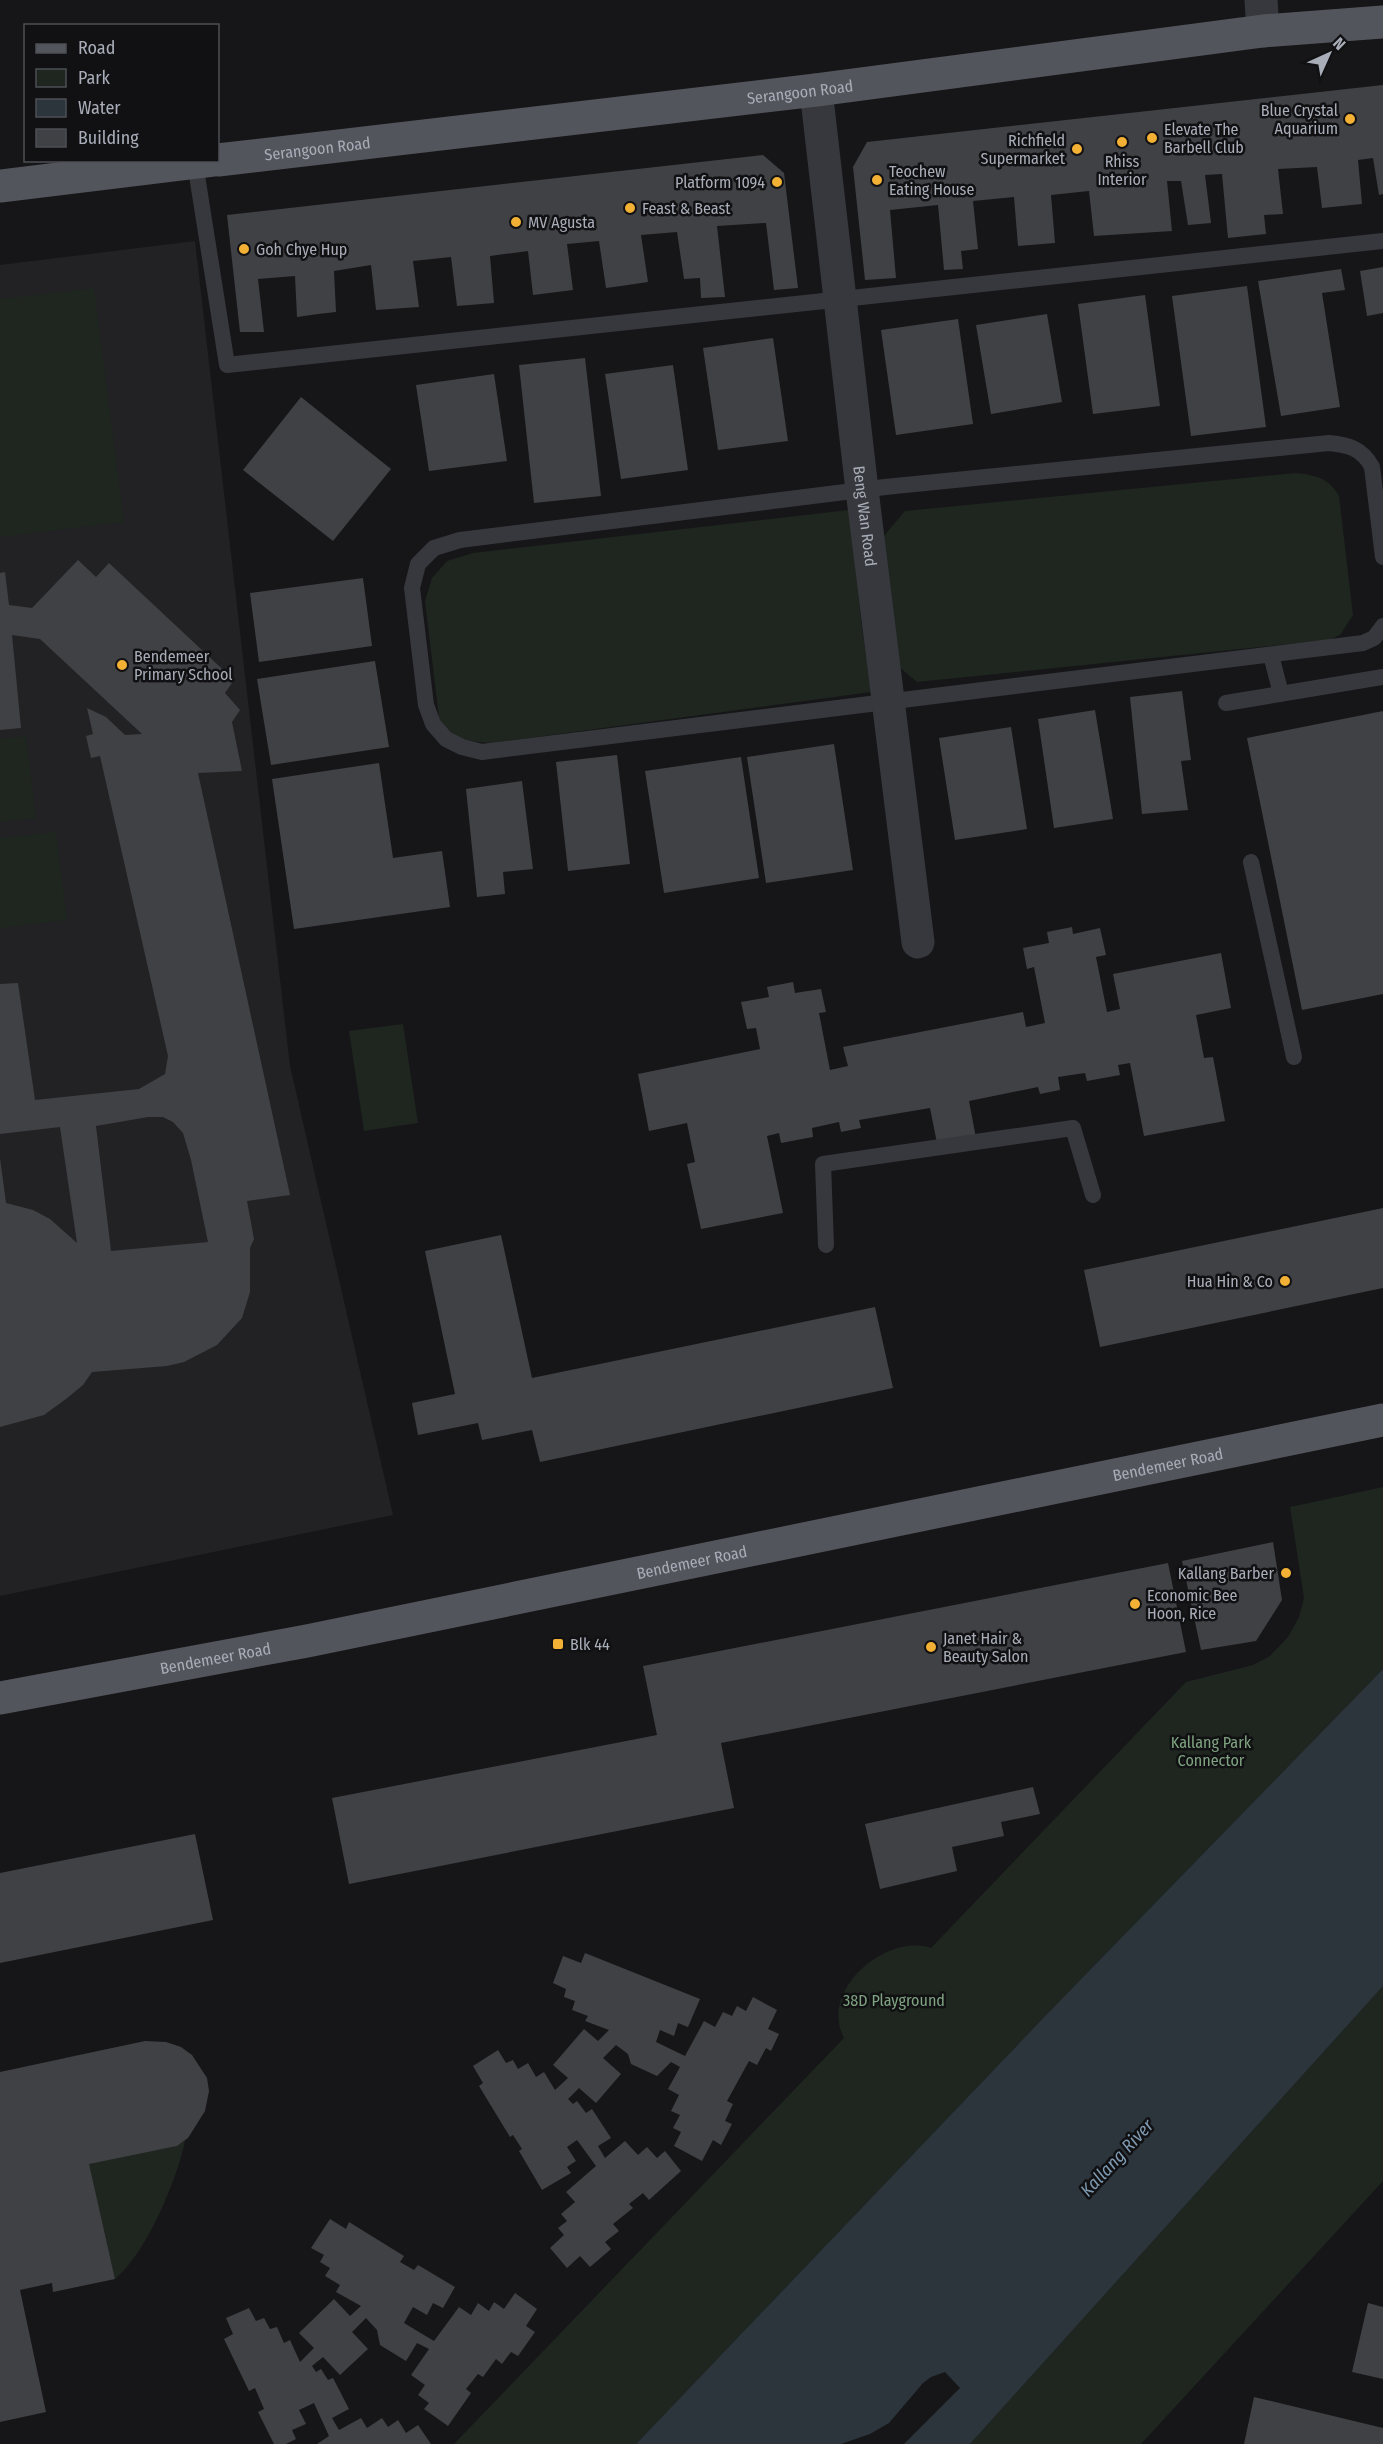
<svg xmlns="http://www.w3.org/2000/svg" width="1383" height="2444" viewBox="0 0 1383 2444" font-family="'Fira Sans Condensed',sans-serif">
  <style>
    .built { fill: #222225 }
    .green { fill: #1e261f }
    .water { fill: #2c353c }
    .pier { fill: #161618 }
    .building { fill: #404145; fill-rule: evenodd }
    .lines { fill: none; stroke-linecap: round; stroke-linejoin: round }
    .service { stroke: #37383d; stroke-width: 16 }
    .minor { stroke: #37383d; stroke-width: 33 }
    .primary { stroke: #53555c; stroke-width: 33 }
    .poi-dot { fill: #f2b134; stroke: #111113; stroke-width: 2 }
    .labels { text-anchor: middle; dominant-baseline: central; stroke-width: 5; stroke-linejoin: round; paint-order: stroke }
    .street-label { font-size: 16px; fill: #a8adb8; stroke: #111113 }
    .poi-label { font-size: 16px; fill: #a8adb8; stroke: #111113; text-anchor: start }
    .park-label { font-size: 16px; fill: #7fa381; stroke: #111113 }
    .water-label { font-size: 18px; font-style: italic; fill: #7f9bb3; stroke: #111113 }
  </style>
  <rect width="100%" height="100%" fill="#161618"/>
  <path class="built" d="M195,241L290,1066L393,1515L0,1596V265Z"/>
  <path class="green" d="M94,288L124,522L0,537V299Z
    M1296,473C1315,475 1329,478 1339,496L1353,615L1340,635L1329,640L917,682L892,661L883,537L905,511Z
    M849,510L862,628L871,692L492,743C466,741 453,741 439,718L425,601L432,578L447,561L473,553Z
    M26,736L36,818L0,822V739Z
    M56,832L67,920L0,928V838Z
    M403,1024L418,1123L364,1131L349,1031Z
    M1383,1487V1669L1048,2013L636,2444H454L844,2038C819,1991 885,1933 931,1948L1186,1682L1253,1665L1270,1656L1288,1637L1299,1617L1304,1598L1290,1507Z
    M1383,1986V2181L1141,2444H970Z
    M122,2046L144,2152L173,2147L185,2141C177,2180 146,2254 115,2279L64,2058Z"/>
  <path class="water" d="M1383,1669V1986L970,2444H636L1048,2013Z"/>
  <path class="pier" d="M945,2372L960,2388L904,2444H841L870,2434L889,2423L923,2383L931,2377Z"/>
  <path class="building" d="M1383,85V194L1379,195L1373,158L1358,160L1362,204L1322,208L1317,167L1278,169L1283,214L1264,215L1266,234L1228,238L1222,174L1205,175L1211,223L1188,225L1181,181H1167L1172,231L1094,236L1089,191L1051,195L1055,243L1018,246L1014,197L973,201L978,249L961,251L963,269L944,270L938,205L890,210L896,278L865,280L853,167L867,142Z
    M763,155L784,173L798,288L774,290L766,223L717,226L725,297L701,298L700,278L684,279L677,232L641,235L648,282L621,286L606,288L599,241L567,244L573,290L533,295L528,251L490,256L494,303L457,306L451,257L413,261L419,307L376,310L371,265L334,271L336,312L318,314L297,317L295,276L258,279L264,332H240L227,215Z
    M1383,267V313L1367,316L1360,271Z
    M1341,269L1345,290L1322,293L1340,407L1281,416L1258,281Z
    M1247,286L1266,427L1191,436L1172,296Z
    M1145,295L1160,406L1093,414L1078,304Z
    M1047,314L1062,402L991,414L976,325Z
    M958,319L973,424L896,435L881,330Z
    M773,338L788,441L718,450L703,348Z
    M585,358L601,496L534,503L519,365Z
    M673,365L688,470L621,479L605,374Z
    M494,374L507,461L429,471L416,385Z
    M301,397L391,469L333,541L243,470Z
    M78,560L96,577L109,563L234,680L225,693L240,710L232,722L242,771L198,773L290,1195L247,1201L254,1239L250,1248V1292L242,1318L217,1345L184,1362L167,1366L92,1372L83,1385L66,1399L44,1415L0,1427V1158L6,1203L33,1210L50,1219L77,1243L60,1127L0,1134V984L18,983L35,1100L139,1089L165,1074L168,1056L100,756L91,758L86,736L93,734L87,708L106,717L125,735L142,734L40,639L12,635L21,728L0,730V573L5,572L9,605L32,608ZM148,1117H163L173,1122L183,1133L191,1160L208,1242L111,1251L96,1126Z
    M363,578L372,646L259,662L250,593Z
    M375,661L389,747L271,765L257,679Z
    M1182,691L1191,760L1181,761L1188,810L1142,814L1130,697Z
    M1095,710L1113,819L1054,828L1038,719Z
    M1383,711V994L1302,1010L1247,738Z
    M1011,727L1027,829L955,840L939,738Z
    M834,744L853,870L766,883L747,757Z
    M617,755L630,864L568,871L556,762Z
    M741,757L759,878L664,893L645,771Z
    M379,763L393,858L442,851L450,907L294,929L272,779Z
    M522,781L533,869L503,872L505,894L477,897L466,789Z
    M1072,927L1073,934L1100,928L1106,955L1096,957L1107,1012L1120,1009L1113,974L1221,953L1231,1008L1196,1015L1204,1058L1213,1057L1225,1121L1144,1136L1130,1063L1118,1065L1120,1075L1087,1081L1085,1073L1058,1077L1060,1090L1040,1094L1038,1087L969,1101L976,1138L937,1143L930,1108L859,1120L861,1128L841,1132L839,1122L812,1128L813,1137L781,1143L779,1133L767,1136L783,1213L701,1229L687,1164L695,1162L687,1123L649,1131L638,1074L760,1049L756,1028L747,1029L741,1002L769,997L767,987L793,982L795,993L821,989L826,1012L819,1013L830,1070L848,1066L843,1047L1023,1012L1026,1027L1045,1023L1034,967L1027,969L1023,948L1049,943L1047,932Z
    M1383,1208V1288L1100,1347L1084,1270Z
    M501,1235L532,1378L875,1307L893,1388L540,1462L532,1430L482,1440L478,1423L418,1435L412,1403L455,1394L425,1251Z
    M1273,1542L1282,1600L1256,1641L1201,1650L1182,1561Z
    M1168,1563L1186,1652L721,1743L734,1808L349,1884L332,1798L657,1735L643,1666Z
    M1033,1787L1040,1814L1001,1822L1004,1836L952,1847L957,1871L880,1889L865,1824Z
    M195,1834L213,1920L0,1963V1873Z
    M585,1953L700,1999L688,2027L678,2023L674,2036L660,2030L656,2042L685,2056L704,2021L715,2027L723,2012L732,2016L737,2006L746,2011L753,1997L777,2010L768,2029L779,2034L771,2051L766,2048L757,2065L749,2061L727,2101L733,2104L725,2121L732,2124L721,2145L713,2140L702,2161L674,2146L681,2132L673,2128L680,2115L671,2111L679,2095L668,2089L680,2067L671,2062L657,2076L631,2064L628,2054L616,2045L603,2058L621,2074L596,2103L579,2088L568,2099L573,2104L577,2101L586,2113L592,2109L611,2138L598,2146L605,2158L625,2141L638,2155L647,2147L657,2158L665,2151L681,2171L649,2200L643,2193L629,2204L633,2208L613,2224L619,2231L605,2242L611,2249L590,2267L580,2256L567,2268L550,2248L564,2235L558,2228L567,2221L561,2214L575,2202L566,2192L596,2166L577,2140L567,2147L576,2161L567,2167L571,2173L542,2190L519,2151L522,2149L513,2135L510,2137L479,2086L483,2083L473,2066L498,2050L506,2063L513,2060L518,2069L528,2063L536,2077L544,2072L555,2090L568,2078L553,2065L584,2029L598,2041L609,2030L585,2021L588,2016L572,2010L575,2001L564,1997L566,1989L553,1983L563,1956L581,1963Z
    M145,2041L166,2042L181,2047L192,2055L207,2078L209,2091L205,2111L188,2138L177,2146L89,2164L115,2279L53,2292L52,2283L20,2290L46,2412L0,2422V2072Z
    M330,2219L346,2229L349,2222L404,2256L400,2262L414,2270L418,2265L455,2287L443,2308L433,2303L427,2315L413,2307L404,2323L434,2341L459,2307L471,2315L478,2303L489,2311L494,2302L504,2309L515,2293L537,2309L526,2326L535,2332L518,2356L511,2352L502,2364L496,2359L483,2377L478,2374L466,2389L471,2393L448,2426L424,2409L429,2403L418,2395L425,2385L411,2375L429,2349L417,2343L406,2361L380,2345L377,2330L366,2318L352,2332L368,2349L340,2375L323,2357L312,2366L316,2372L321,2369L328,2380L333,2378L349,2409L332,2418L339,2430L361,2418L367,2428L382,2418L388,2427L398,2420L406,2433L418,2425L431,2444H317L329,2436L314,2403L299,2410L306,2424L292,2430L296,2439L286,2444H274L258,2412L264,2409L255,2388L249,2391L224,2339L233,2334L226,2318L249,2308L256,2321L264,2318L270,2329L277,2327L284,2343L290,2340L300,2362L314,2348L299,2333L334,2299L350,2316L361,2306L336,2292L340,2285L325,2276L330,2268L320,2262L324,2255L311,2248Z
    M1368,2303L1383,2307V2379L1352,2372Z
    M1254,2397L1383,2428V2444H1244Z"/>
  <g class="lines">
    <path class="service" d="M195,163L227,365L1383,241
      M1383,557L1372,467C1362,448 1348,445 1329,443L885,487L460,540L434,548L418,564L412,588L426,705L433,724L446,739L462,747L482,752L1363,643L1374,638L1383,626
      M1271,655L1281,694
      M1226,703L1383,677
      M1251,862L1294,1057
      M826,1245L823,1164L1073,1128L1093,1195"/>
    <g class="minor">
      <path d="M1261,0L1263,31"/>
      <path id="s1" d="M816,90L862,490L918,942"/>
    </g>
    <g class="primary">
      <path id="s2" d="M218,160L816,90L1263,31L1383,22"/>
      <path d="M0,186L213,160"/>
      <path id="s3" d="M0,1698L307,1641L1383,1420"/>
    </g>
  </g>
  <g class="poi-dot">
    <circle cx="1350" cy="119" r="6"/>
    <circle cx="1152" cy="138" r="6"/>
    <circle cx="1122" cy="142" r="6"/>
    <circle cx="1077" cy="149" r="6"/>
    <circle cx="877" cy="180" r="6"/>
    <circle cx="777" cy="182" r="6"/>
    <circle cx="630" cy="208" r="6"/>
    <circle cx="516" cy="222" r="6"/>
    <circle cx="244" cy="249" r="6"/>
    <circle cx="122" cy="665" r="6"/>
    <circle cx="1285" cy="1281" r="6"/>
    <circle cx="1286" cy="1573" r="6"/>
    <circle cx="1135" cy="1604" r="6"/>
    <rect x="552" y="1638" width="12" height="12" rx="3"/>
    <circle cx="931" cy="1647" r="6"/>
  </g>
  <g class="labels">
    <g class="street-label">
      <text stroke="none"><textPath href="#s2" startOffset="586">Serangoon Road</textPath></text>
      <text stroke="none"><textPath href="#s2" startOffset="100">Serangoon Road</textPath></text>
      <text stroke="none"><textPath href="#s1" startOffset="429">Beng Wan Road</textPath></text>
      <text stroke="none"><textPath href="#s3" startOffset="1191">Bendemeer Road</textPath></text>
      <text stroke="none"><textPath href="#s3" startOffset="705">Bendemeer Road</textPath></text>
      <text stroke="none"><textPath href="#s3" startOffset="219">Bendemeer Road</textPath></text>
    </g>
    <g class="poi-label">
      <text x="1338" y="110" text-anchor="end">Blue Crystal<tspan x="1338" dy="18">Aquarium</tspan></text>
      <text x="1164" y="129">Elevate The<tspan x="1164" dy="18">Barbell Club</tspan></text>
      <text x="1065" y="140" text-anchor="end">Richfield<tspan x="1065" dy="18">Supermarket</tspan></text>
      <text x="1122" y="161" text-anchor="middle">Rhiss<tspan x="1122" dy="18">Interior</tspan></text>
      <text x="889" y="171">Teochew<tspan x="889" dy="18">Eating House</tspan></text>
      <text x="765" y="182" text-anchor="end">Platform 1094</text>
      <text x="642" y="208">Feast &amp; Beast</text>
      <text x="528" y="222">MV Agusta</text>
      <text x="256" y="249">Goh Chye Hup</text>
      <text x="134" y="656">Bendemeer<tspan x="134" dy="18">Primary School</tspan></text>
      <text x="1273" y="1281" text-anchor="end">Hua Hin &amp; Co</text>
      <text x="1274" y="1573" text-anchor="end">Kallang Barber</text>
      <text x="1147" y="1595">Economic Bee<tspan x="1147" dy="18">Hoon, Rice</tspan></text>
      <text x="943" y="1638">Janet Hair &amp;<tspan x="943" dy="18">Beauty Salon</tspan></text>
      <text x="570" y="1644">Blk 44</text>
    </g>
    <g class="park-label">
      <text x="1211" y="1742">Kallang Park<tspan x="1211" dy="18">Connector</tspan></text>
      <text x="894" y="2000">38D Playground</text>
    </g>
    <g class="water-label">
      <text transform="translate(1117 2158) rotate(-47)">Kallang River</text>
    </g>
  </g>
  <rect x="24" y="24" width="195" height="138" fill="#111113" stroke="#4d4f55" stroke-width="1.5"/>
  <rect x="36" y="44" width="30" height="9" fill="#53555c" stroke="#4d4f55" stroke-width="1.5"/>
  <text x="78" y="54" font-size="18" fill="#a8adb8">Road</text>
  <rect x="36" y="69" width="30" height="18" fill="#1e261f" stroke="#4d4f55" stroke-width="1.5"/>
  <text x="78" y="84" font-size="18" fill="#a8adb8">Park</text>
  <rect x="36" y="99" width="30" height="18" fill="#2c353c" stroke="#4d4f55" stroke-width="1.5"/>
  <text x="78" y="114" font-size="18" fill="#a8adb8">Water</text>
  <rect x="36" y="129" width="30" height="18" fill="#404145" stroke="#4d4f55" stroke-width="1.5"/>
  <text x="78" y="144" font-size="18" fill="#a8adb8">Building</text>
  <g transform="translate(1329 54) rotate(45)" stroke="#111113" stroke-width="4.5" paint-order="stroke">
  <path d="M0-4.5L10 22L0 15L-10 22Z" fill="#a8adb8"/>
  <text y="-9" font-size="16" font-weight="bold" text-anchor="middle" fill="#a8adb8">N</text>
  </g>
</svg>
